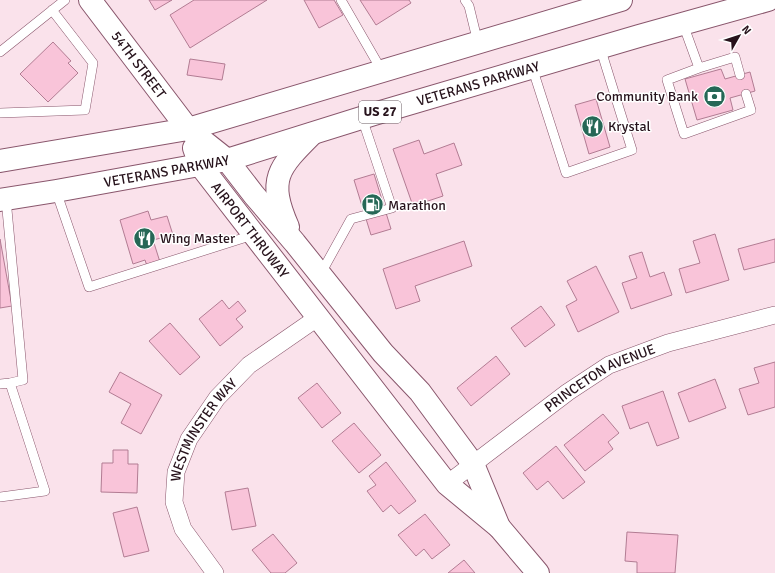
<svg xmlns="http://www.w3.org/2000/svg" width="775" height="573" viewBox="0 0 775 573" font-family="Signika,sans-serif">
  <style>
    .building { fill: #f9c4d9; stroke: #b27c93 }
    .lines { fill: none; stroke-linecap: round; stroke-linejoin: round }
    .service-casing { stroke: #89566c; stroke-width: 10 }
    .minor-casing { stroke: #89566c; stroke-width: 18 }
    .secondary-casing { stroke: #89566c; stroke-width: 24 }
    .primary-casing { stroke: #89566c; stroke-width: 24 }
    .service { stroke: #fff; stroke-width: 9 }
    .minor { stroke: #fff; stroke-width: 17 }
    .secondary { stroke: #fff; stroke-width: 22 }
    .primary { stroke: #fff; stroke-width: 22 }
    .labels { text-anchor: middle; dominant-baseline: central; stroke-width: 3; stroke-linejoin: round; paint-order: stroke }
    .shield { fill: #fff; stroke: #685a60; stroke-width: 1 }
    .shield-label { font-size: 13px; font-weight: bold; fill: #27131c }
    .street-label { font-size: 14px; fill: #27131c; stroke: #fff }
    .poi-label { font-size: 14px; fill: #27131c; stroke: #fff; text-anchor: start }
  </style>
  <rect width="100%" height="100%" fill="#fae2eb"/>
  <path class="building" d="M149,0H172L155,10Z
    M194,0H267L190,48L170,15Z
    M304,0H334L343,15L319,28Z
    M360,0H409L411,3L376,25Z
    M53,42L71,61L68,63L78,73L48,102L20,74Z
    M190,59L225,64L222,80L187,75Z
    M721,69L725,79L750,72L755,91L730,98L733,110L697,120L685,79Z
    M596,99L610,147L589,154L575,105Z
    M419,140L424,154L454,143L462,165L436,174L443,196L413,206L393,149Z
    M374,174L391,229L371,235L354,180Z
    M148,211L151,220L167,216L173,235L153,240L160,262L147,266L145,260L133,264L120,220Z
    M715,234L729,280L686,293L679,269L700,263L693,241Z
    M0,239L12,306L0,308Z
    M775,239V262L744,270L738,249Z
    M464,241L472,266L415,286L420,301L396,309L383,269Z
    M642,252L650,277L664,272L672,295L631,309L622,283L637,278L629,256Z
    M596,266L619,312L578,332L566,306L577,300L567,281Z
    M222,300L229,309L238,301L246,311L236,319L243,327L220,346L199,319Z
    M541,306L555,325L525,347L511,328Z
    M170,323L200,357L180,375L149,341Z
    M496,356L510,374L471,406L457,388Z
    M775,362V407L748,415L739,389L759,383L754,368Z
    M120,372L162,395L141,434L121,423L131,404L109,392Z
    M715,379L726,408L689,422L678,393Z
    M317,383L341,413L322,428L298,398Z
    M663,391L679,438L657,446L648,422L630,429L622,406Z
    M603,414L619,433L608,442L613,449L585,471L564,445Z
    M354,423L381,455L359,473L332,441Z
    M556,446L585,482L563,499L548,481L537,490L523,473Z
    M113,450H128V464H138L137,493L101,492L102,463H113Z
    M386,462L416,501L399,514L391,505L383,512L367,491L376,485L369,476Z
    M248,488L256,526L232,530L225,492Z
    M137,507L149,551L124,557L113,513Z
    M425,514L450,545L432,559L424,549L416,556L398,535Z
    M627,532L678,535L675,573H637V562L625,561Z
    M273,534L297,563L285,573H271L252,550Z
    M464,560L475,573H448Z"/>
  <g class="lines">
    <defs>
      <path id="service" d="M341,0L382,71
        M465,0L469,6L478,43
        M683,24L699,68L735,57L740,75
        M0,52L65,0
        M532,67L566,173L632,150L600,47
        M699,68L667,80L684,134L751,110L746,94
        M0,113L85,110L93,63L52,10
        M56,191L89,287L253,235
        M6,199L23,380L10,383
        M320,275L351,219L392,208L362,118
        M0,384L10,383L45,491L0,497"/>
      <g id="minor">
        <path id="s1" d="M447,484L568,392L609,365L668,343L775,315"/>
        <path id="s2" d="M215,573L183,529L174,502L176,472L189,439L217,398L249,365L317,318"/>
      </g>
      <g id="secondary">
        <path id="s3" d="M90,0L188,129L227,160L254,195L295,243L383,353L420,392L473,464L499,527"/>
        <path id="s4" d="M194,148L200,165L447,484L499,527L538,573"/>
        <path d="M288,227C267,179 278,168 312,134"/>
      </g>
      <g id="primary">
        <path d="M0,161L188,129L621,0"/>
        <path id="s5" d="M0,200L56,191L227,160L374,114L639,36L768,0"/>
      </g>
    </defs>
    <use href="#service" class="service-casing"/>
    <use href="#minor" class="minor-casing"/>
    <use href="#secondary" class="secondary-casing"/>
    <use href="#primary" class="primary-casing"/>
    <use href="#service" class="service"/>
    <use href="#minor" class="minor"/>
    <use href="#secondary" class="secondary"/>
    <use href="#primary" class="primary"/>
  </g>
  <defs>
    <symbol id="bank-disc" viewBox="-11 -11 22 22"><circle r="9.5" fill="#266756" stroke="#fff"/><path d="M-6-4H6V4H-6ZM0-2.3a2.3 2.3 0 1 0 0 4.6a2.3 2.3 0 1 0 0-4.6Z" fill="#fff"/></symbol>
    <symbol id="restaurant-disc" viewBox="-11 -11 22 22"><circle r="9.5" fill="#266756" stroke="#fff"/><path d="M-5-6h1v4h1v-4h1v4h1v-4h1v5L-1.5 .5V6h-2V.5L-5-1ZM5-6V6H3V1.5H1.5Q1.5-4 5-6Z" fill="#fff"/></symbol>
    <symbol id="fuel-disc" viewBox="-11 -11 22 22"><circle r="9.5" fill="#266756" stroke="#fff"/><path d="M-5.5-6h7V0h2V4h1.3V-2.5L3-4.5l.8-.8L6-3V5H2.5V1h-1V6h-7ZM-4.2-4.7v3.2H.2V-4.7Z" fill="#fff"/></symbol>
  </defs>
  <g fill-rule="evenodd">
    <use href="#bank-disc" x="702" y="84" width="25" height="25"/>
    <use href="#restaurant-disc" x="580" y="114" width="25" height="25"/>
    <use href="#fuel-disc" x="360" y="192" width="25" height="25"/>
    <use href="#restaurant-disc" x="132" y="226" width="25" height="25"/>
  </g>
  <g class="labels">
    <rect class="shield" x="359" y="101" width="42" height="22" rx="3"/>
    <g class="shield-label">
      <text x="380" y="112">US 27</text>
    </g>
    <g class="street-label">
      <text stroke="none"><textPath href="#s3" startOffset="81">54TH STREET</textPath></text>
      <text stroke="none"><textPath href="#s5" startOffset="493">VETERANS PARKWAY</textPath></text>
      <text stroke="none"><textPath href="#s5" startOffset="169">VETERANS PARKWAY</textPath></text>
      <text stroke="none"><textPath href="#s4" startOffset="100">AIRPORT THRUWAY</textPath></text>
      <text stroke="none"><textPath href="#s1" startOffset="187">PRINCETON AVENUE</textPath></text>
      <text stroke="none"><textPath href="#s2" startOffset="163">WESTMINSTER WAY</textPath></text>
    </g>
    <g class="poi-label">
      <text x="698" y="96" text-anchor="end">Community Bank</text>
      <text x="608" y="126">Krystal</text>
      <text x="388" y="205">Marathon</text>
      <text x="160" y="238">Wing Master</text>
    </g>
  </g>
  <g transform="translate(739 36) rotate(51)" stroke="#ffffff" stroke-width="3" paint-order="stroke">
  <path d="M0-3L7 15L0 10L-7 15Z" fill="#27131c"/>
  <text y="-6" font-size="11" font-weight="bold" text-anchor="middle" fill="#27131c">N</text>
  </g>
</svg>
